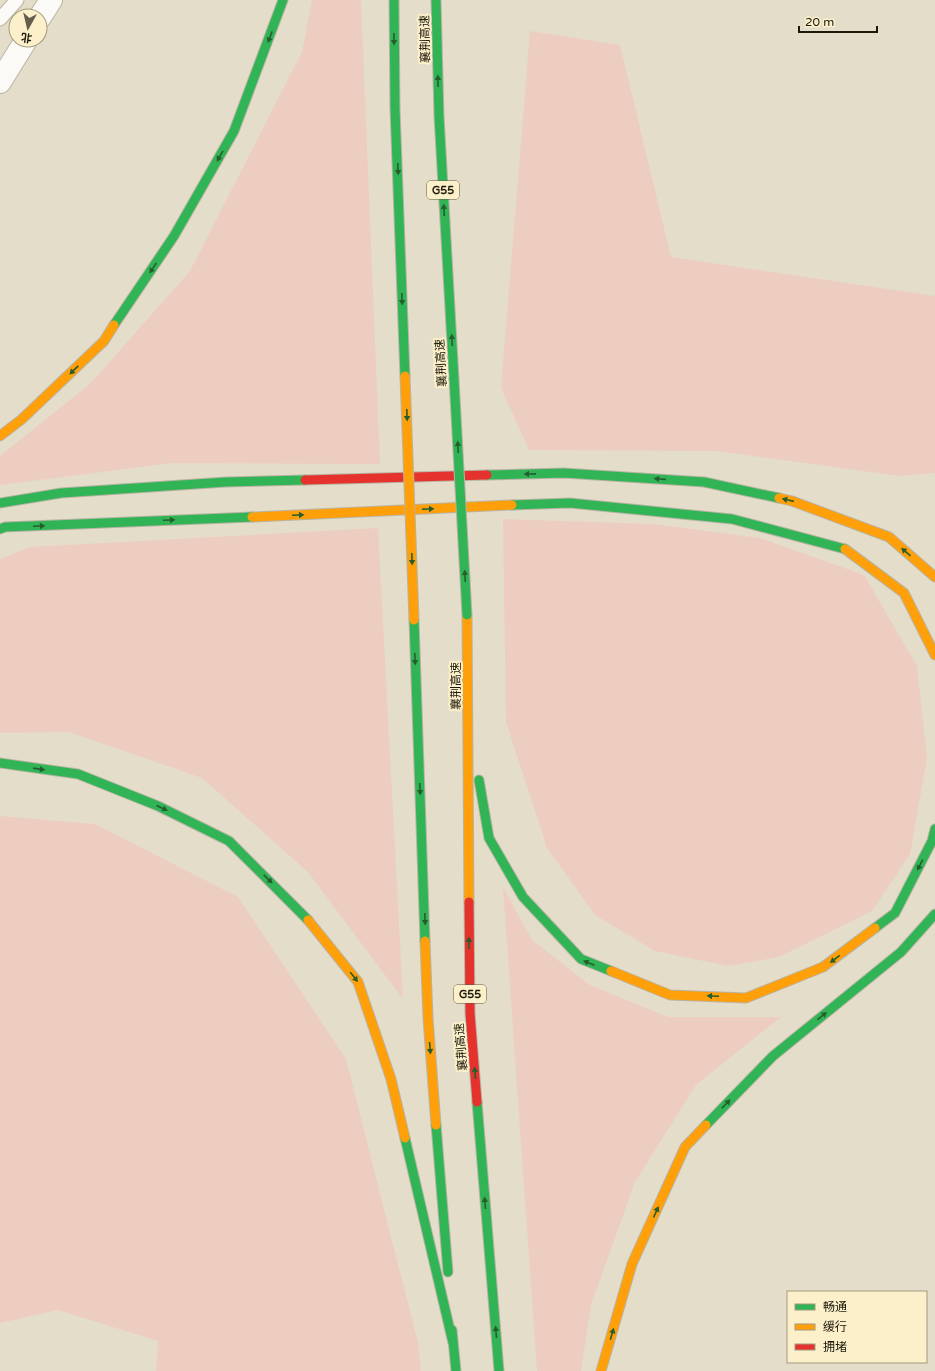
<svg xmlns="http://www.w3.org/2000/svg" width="935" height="1371" viewBox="0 0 935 1371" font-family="'Varela Round','Noto Sans SC',sans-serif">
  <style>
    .green { fill: #eecdc1 }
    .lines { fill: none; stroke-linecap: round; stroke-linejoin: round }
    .lane-casing { stroke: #b9b4a4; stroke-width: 15 }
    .street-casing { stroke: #b9b4a4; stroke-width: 24 }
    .fast-casing { stroke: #b9b4a4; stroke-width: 11 }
    .slow-casing { stroke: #b9b4a4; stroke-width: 11 }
    .jam-casing { stroke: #b9b4a4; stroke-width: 11 }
    .lane { stroke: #fbfaf7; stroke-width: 13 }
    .street { stroke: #fbfaf7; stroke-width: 22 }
    .fast { stroke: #30b455; stroke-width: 9 }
    .slow { stroke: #ff9f0a; stroke-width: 9 }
    .jam { stroke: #e5322d; stroke-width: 9 }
    .fast-bridge-casing { stroke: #b9b4a4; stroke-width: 11; stroke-linecap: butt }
    .slow-bridge-casing { stroke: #b9b4a4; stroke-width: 11; stroke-linecap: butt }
    .fast-bridge { stroke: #30b455; stroke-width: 9 }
    .slow-bridge { stroke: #ff9f0a; stroke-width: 9 }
    .oneway { fill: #255e2c }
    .labels { text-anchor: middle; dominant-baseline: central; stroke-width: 4; stroke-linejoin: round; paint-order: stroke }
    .shield { fill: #fcf0cb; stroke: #5f5944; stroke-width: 1 }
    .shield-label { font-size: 11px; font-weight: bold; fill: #1c180a }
    .street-label { font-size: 12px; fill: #1c180a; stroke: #fcf0cb }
  </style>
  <rect width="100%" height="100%" fill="#e4ddc9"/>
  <path class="green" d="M312,0H361L380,464L173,463L0,485V456L91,383L190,271L302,52Z
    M530,31L620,45L671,257L935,296V473L900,476L716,451L529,450L501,388Z
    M503,519L653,524L760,538L864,575L917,666L927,758L910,854L872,911L779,957L728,966L655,951L595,915L547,848L506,722Z
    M378,528L403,999L308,872L202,778L69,732L0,733V559L30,547Z
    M0,816L95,824L238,897L346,1059L418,1343L421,1371H156L158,1341L58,1310L0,1323Z
    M503,887L532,940L590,985L668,1017H781L696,1085L635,1182L591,1305L581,1371H537Z"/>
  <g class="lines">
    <defs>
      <path id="lane" d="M0,19L17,0"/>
      <path id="street" d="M40,17L51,0
        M0,82L26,40"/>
      <path id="fast" d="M394,0L395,109L405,376
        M436,0L439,116L454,379
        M114,325L174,236L234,131L283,0
        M487,475L564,473L704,482L779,498
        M0,503L61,493L226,482L305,480
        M512,505L570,503L732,519L845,549
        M0,529L5,527L252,517
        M414,620L425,941
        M0,763L78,774L158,806L229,841L308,920
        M479,780L489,838L523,897L581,959L611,971
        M875,928L895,913L932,841L935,829
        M477,1102L499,1371
        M436,1125L448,1272
        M706,1125L773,1056L901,952L935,914
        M405,1138L453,1343
        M452,1330L456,1371"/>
      <path id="slow" d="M0,436L22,419L104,341L114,325
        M779,498L792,501L889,537L935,577
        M252,517L512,505
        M845,549L904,593L935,655
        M467,615L469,902
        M308,920L358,982L391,1079L405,1138
        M425,941L428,1018L436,1125
        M611,971L670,995L746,998L823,967L875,928
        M601,1371L632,1264L685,1147L706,1125"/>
      <path id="jam" d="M305,480L487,475
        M469,902L470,1013L477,1102"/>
    </defs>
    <use href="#lane" class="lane-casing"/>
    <use href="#street" class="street-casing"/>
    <use href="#fast" class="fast-casing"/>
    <use href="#slow" class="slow-casing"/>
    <use href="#jam" class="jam-casing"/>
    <use href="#lane" class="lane"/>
    <use href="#street" class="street"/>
    <use href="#fast" class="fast"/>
    <use href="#slow" class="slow"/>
    <use href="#jam" class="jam"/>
    <defs>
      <path id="fast-bridge" d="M454,379L467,615"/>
      <path id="slow-bridge" d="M405,376L414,620"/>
    </defs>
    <use href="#fast-bridge" class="fast-bridge-casing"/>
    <use href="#slow-bridge" class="slow-bridge-casing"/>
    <use href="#fast-bridge" class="fast-bridge"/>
    <use href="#slow-bridge" class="slow-bridge"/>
  </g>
  <defs><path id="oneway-solid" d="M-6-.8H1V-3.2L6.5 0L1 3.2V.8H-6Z"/></defs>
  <g class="oneway">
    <use href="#oneway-solid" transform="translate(270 37) rotate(111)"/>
    <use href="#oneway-solid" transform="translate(394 39) rotate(89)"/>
    <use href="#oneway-solid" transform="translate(438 81) rotate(-91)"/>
    <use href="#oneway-solid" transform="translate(220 156) rotate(120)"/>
    <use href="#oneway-solid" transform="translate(398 169) rotate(88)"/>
    <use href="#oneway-solid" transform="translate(444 210) rotate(-93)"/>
    <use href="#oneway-solid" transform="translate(153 268) rotate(124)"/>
    <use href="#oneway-solid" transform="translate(402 299) rotate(88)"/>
    <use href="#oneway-solid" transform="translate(452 340) rotate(-93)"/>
    <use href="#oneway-solid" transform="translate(74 370) rotate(136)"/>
    <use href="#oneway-solid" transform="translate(407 415) rotate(88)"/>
    <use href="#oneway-solid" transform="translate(458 447) rotate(-93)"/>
    <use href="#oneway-solid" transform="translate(530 474) rotate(179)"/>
    <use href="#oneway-solid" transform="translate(660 479) rotate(-176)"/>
    <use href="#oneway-solid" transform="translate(788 500) rotate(-167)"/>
    <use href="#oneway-solid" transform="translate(428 509) rotate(-2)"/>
    <use href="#oneway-solid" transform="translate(298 515) rotate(-2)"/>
    <use href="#oneway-solid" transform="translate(169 520) rotate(-2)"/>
    <use href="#oneway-solid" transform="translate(39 526) rotate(-2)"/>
    <use href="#oneway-solid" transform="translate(906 552) rotate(-139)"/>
    <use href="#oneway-solid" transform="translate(412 559) rotate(88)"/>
    <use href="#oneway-solid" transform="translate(465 576) rotate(-93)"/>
    <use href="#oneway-solid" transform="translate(415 659) rotate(88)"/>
    <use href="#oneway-solid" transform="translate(39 769) rotate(8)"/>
    <use href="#oneway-solid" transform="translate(420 789) rotate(88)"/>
    <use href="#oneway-solid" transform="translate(162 808) rotate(25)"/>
    <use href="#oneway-solid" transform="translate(920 865) rotate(117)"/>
    <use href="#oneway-solid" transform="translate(268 879) rotate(44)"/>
    <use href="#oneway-solid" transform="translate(425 919) rotate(88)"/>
    <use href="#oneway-solid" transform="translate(469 943) rotate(-90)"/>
    <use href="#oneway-solid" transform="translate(835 959) rotate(143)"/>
    <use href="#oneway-solid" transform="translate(589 963) rotate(-158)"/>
    <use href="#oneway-solid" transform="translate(354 977) rotate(52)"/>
    <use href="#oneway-solid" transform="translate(713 996) rotate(-178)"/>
    <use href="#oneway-solid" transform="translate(822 1016) rotate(-39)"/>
    <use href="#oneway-solid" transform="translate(430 1048) rotate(86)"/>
    <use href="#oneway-solid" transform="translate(475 1073) rotate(-95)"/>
    <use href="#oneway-solid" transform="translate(726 1104) rotate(-46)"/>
    <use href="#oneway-solid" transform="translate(485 1203) rotate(-95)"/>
    <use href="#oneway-solid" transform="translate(656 1212) rotate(-66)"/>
    <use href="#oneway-solid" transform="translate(496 1332) rotate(-95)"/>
    <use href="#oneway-solid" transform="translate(612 1334) rotate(-74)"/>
  </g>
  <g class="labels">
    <g class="shield">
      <rect x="427" y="181" width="32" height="18" rx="3"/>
      <rect x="454" y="985" width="32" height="18" rx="3"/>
    </g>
    <g class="shield-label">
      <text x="443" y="190">G55</text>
      <text x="470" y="994">G55</text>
    </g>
    <g class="street-label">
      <text transform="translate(425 39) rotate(-91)">襄荆高速</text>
      <text transform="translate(441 363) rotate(-93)">襄荆高速</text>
      <text transform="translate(456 686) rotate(-90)">襄荆高速</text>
      <text transform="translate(461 1047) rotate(-95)">襄荆高速</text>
    </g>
  </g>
  <rect x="787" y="1291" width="140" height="72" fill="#fcf0cb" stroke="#a29a7e"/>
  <rect x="795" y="1304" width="20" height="6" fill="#30b455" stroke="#a29a7e"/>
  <text x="823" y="1311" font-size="12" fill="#1c180a">畅通</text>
  <rect x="795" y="1324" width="20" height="6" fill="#ff9f0a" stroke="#a29a7e"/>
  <text x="823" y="1331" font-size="12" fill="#1c180a">缓行</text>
  <rect x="795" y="1344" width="20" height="6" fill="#e5322d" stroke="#a29a7e"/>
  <text x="823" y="1351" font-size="12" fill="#1c180a">拥堵</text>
  <g transform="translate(28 28) rotate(188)"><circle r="19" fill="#fcf0cb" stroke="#a29a7e"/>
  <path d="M0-3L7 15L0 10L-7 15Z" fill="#625d4d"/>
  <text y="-6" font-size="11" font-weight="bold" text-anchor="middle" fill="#1c180a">北</text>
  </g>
  <path d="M799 26v6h78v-6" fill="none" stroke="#1c180a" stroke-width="2"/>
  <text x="805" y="26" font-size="12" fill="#1c180a" stroke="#fcf0cb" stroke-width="3" paint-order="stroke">20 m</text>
</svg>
